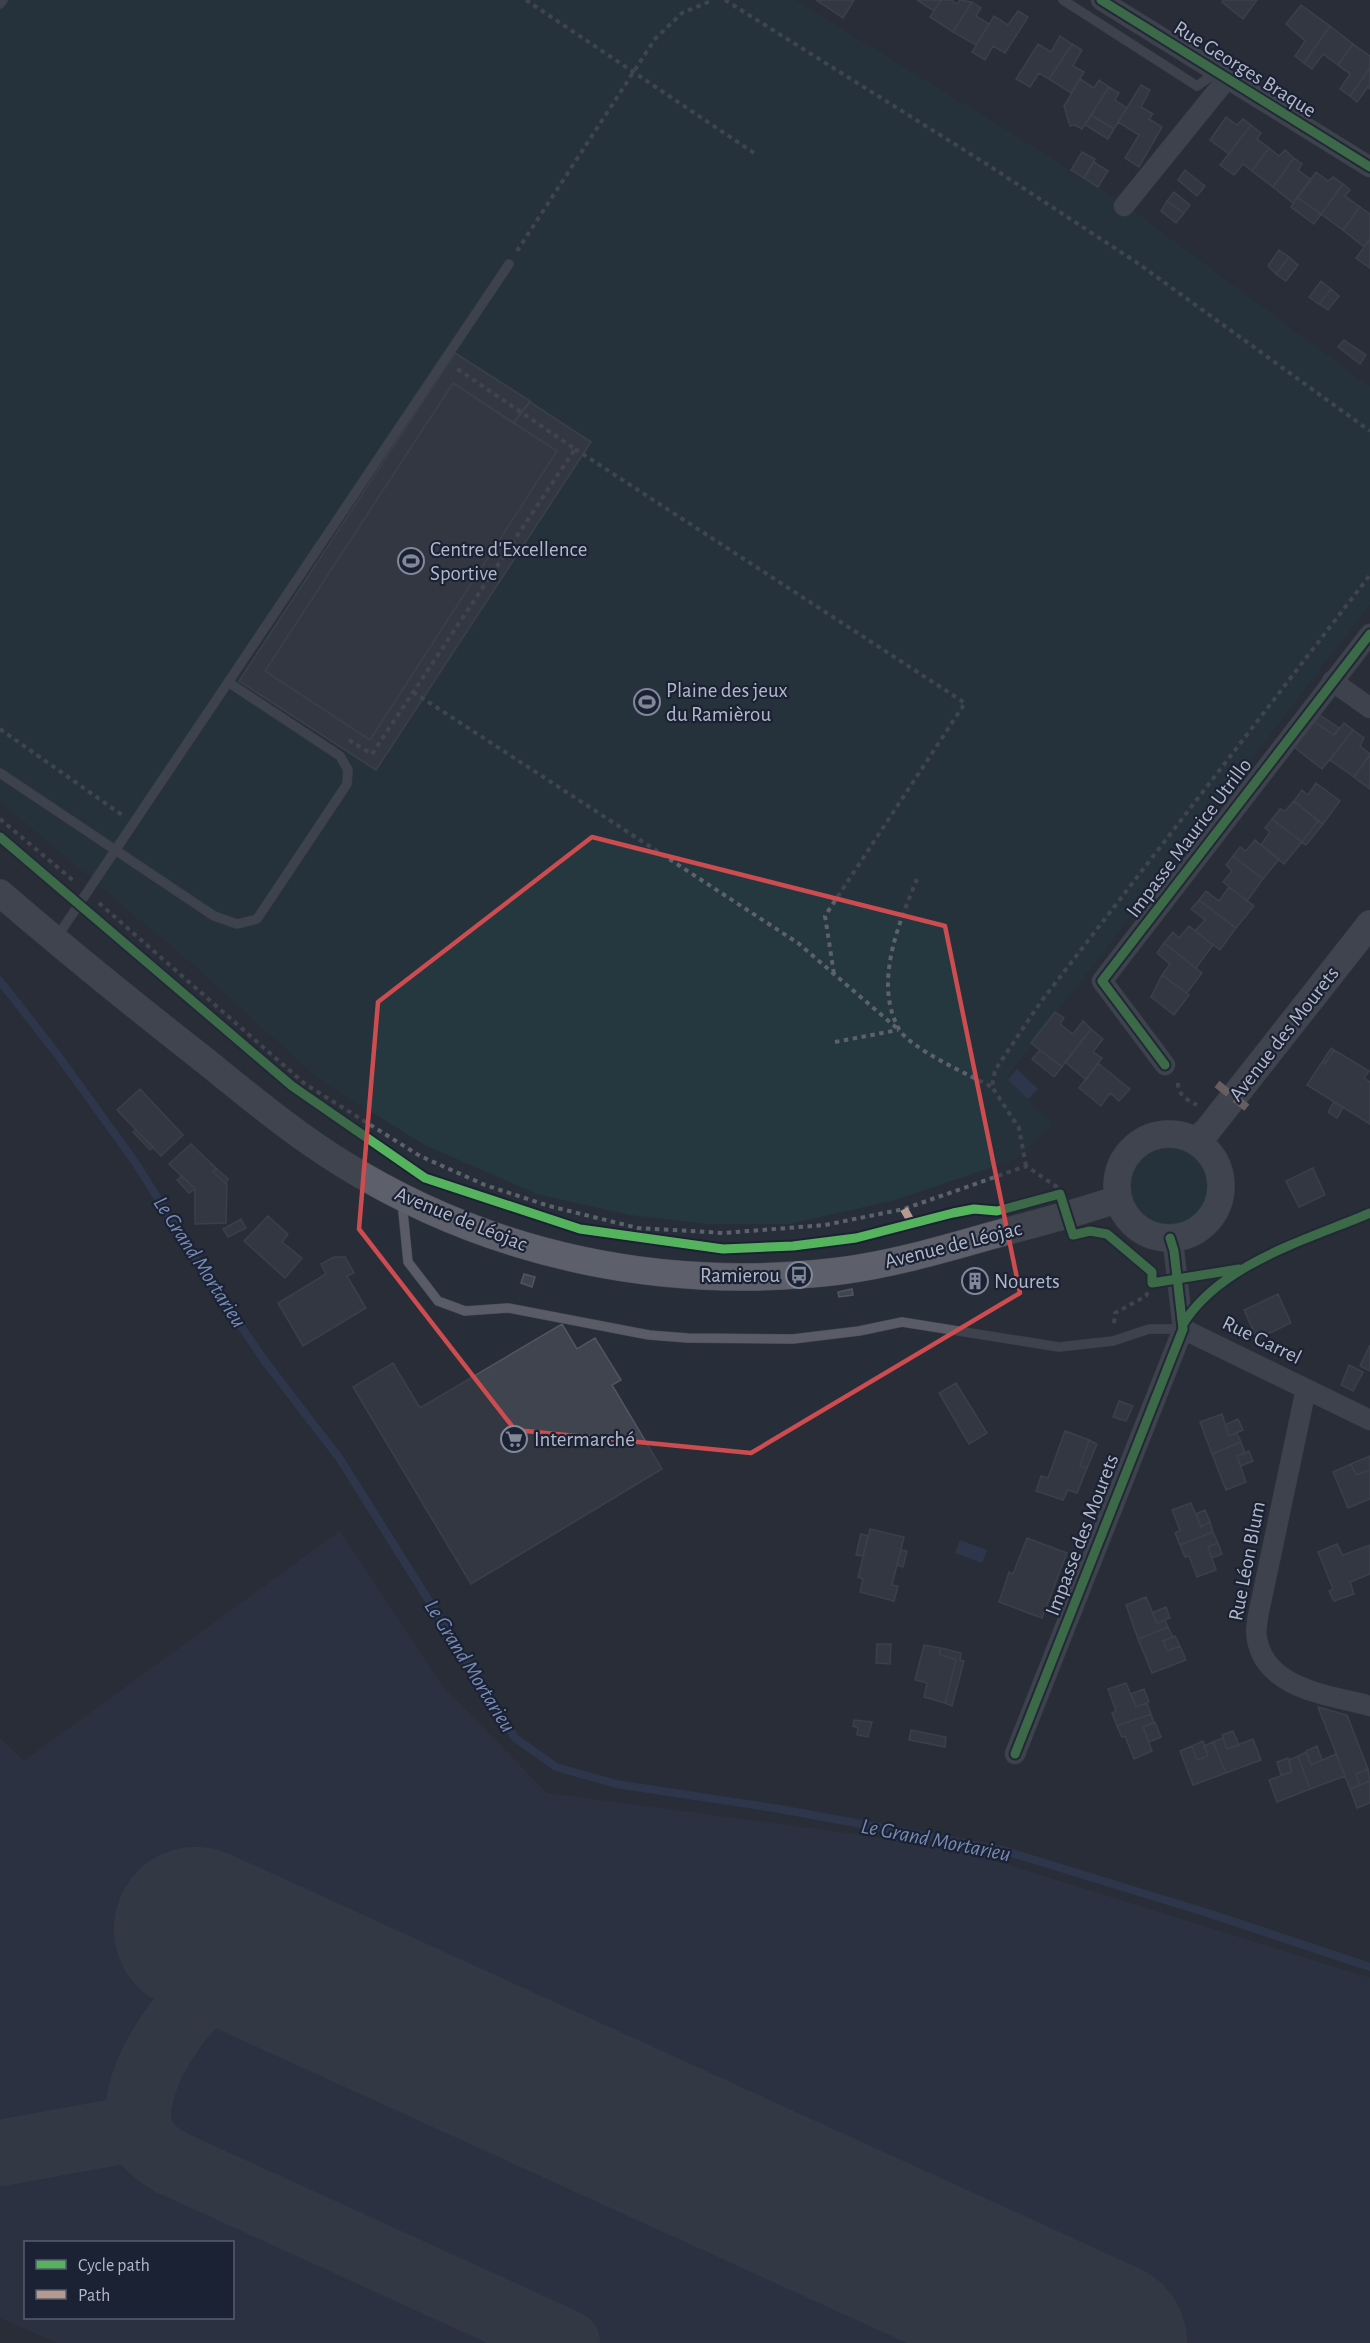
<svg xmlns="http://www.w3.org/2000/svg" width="1370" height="2343" viewBox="0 0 1370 2343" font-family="'Alegreya Sans',sans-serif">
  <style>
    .airport { fill: #2f3749; fill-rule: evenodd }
    .green { fill: #25383f }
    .water { fill: #334163 }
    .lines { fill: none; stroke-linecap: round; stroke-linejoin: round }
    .stream { stroke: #334163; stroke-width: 8 }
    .taxiway { stroke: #424752; stroke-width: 66 }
    .runway { stroke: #424752; stroke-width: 164 }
    .building { fill: #40444e; stroke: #505560; stroke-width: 1.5 }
    .lane-casing { stroke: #454952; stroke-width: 10 }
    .street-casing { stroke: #454952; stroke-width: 21 }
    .secondary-casing { stroke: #454952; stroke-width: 28 }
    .path { stroke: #5c616a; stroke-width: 4; stroke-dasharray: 4.5 4.5; stroke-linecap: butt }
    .lane { stroke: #595c66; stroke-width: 9 }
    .street { stroke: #595c66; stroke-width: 20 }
    .secondary { stroke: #5d606b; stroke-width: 27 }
    .quiet { stroke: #b69a8f; stroke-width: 8; stroke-dasharray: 15 8; stroke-linecap: butt }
    .cycleway-casing { stroke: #1b2234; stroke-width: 13 }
    .cycleway { stroke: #56b35d; stroke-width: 9 }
    .marked { fill: none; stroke: #cd4c50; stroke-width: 4.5; stroke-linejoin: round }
    .labels { text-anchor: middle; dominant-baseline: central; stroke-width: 4.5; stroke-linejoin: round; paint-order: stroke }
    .street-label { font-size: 21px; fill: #b2b8ca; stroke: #1b2234 }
    .poi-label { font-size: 21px; fill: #b2b8ca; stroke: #1b2234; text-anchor: start }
    .water-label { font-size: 22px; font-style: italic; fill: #778ab3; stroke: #1b2234 }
  </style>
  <rect width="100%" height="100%" fill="#282e39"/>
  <path class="airport" d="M340,1531L443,1687L547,1793L951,1847L1370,1978V2343H58L0,2318V1738L24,1761ZM26,2242H232V2318H26Z"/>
  <path class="green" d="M0,0H795L1116,198L1370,387V604L1006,1078L1052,1123L1016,1159L895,1200L789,1224H708L630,1215L537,1194L423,1144L319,1079L191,963L0,801Z
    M1129 1186a40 40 0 1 1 80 0a40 40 0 1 1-80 0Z"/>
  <path class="water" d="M1017,1069L1038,1089L1028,1099L1008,1080Z
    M960,1540L987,1550L982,1563L955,1553Z"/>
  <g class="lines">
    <path class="stream" d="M0,981L57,1054L135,1162L202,1269L264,1360L340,1459L515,1738L556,1767L616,1784L780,1809L1002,1850L1214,1915L1370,1967"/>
    <path class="taxiway" d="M364,2006C331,1993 278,1966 242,1973C193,1983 126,2080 140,2130C144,2145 157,2154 170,2162L567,2343
      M0,2153L132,2129L138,2119
      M1051,2319L1071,2343"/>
    <path class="runway" d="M196,1929L1105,2343"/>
  </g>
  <path class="building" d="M816,0H854L843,18Z
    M917,0H941L934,11Z
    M941,0H951L957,4L960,0L972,2L953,32L930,17Z
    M1223,0H1257L1243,19L1222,2Z
    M972,2L981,8L976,16L989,24L976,45L953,32Z
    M1301,5L1330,26L1304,63L1295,56L1305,41L1286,24Z
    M1018,11L1028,17L1005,53L993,46L985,60L972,52L994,16L1008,25Z
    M1330,26L1353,44L1338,65L1323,54L1312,69L1304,63Z
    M1060,36L1072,44L1049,79L1039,73L1030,87L1016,79L1038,44L1051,52Z
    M1072,44L1082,50L1073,66L1084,72L1071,93L1049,79Z
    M1353,44L1370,56V68L1350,96L1340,89L1350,74L1338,65Z
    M1370,68V89L1368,87L1357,102L1350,96Z
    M1080,79L1094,88L1099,80L1109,87L1082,129L1075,125L1070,126L1064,106Z
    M1141,85L1150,90L1141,107L1153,114L1149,119L1162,127L1139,167L1125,158L1139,135L1118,122Z
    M1109,87L1119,93L1115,100L1127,108L1114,129L1091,115Z
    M1091,115L1114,129L1108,139L1085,125Z
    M1226,117L1237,125L1243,119L1251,125L1229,154L1210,140Z
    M1251,125L1261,133L1257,139L1269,148L1252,171L1243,164L1234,175L1220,165Z
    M1269,148L1279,156L1285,150L1294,158L1273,187L1252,171Z
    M1082,152L1095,159L1084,178L1071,170Z
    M1294,158L1302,164L1298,170L1311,180L1293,203L1273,187Z
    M1094,162L1108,171L1098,187L1084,178Z
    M1185,170L1205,186L1197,196L1178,180Z
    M1316,172L1328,181L1333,177L1343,184L1321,214L1297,197Z
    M1343,184L1350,190L1345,196L1360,207L1343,230L1321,214Z
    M1174,192L1190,205L1184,213L1167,201Z
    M1297,197L1321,214L1314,224L1291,207Z
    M1167,201L1184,213L1176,223L1161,211Z
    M1360,207L1370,214V239L1364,247L1343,230Z
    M1370,239V268L1356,258Z
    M1279,250L1289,257L1276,274L1268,266Z
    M1289,257L1298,265L1286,281L1276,274Z
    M1321,281L1331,289L1319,304L1309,297Z
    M1331,289L1339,296L1328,310L1319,304Z
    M1344,340L1366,355L1360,364L1338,347Z
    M455,353L530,401L513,423L453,383L265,671L370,740L557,451L514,423L530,402L591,442L376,770L239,681Z
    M453,383L557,451L370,740L265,671Z
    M1320,715L1339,728L1334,735L1315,722Z
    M1315,722L1334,735L1344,723L1353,730L1322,769L1294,747Z
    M1353,730L1364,738L1360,746L1370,754L1354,777L1330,760Z
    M1370,755V789L1354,777Z
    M1316,783L1340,801L1323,824L1294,801L1302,790L1308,795Z
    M1294,801L1318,821L1302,842L1272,819L1280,809L1285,811Z
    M1272,819L1302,842L1284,864L1261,845L1270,832L1265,828Z
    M1318,821L1323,824L1306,845L1302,842Z
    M1255,840L1279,859L1263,879L1233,856L1240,847L1246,851Z
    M1233,856L1263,879L1247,901L1223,882L1232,871L1226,865Z
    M1229,887L1254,906L1236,928L1199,900L1206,891L1219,901Z
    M1199,900L1236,928L1220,950L1195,931L1205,920L1191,909Z
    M1189,926L1213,945L1196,968L1164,943L1173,932L1179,938Z
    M1164,943L1202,973L1187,993L1162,975L1170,964L1157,953Z
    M1162,975L1189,995L1174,1015L1151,997Z
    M1055,1012L1064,1018L1060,1024L1073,1034L1083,1021L1091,1029L1062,1067L1031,1043Z
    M1091,1029L1103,1039L1093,1052L1102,1058L1086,1080L1065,1062Z
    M1331,1048L1334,1050L1325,1064L1322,1062Z
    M1040,1050L1062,1067L1054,1077L1032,1059Z
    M1334,1050L1369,1071L1364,1078L1370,1082V1124L1307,1085L1322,1062L1325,1064Z
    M1098,1063L1130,1089L1119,1101L1110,1093L1101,1106L1079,1088Z
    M140,1089L183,1135L161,1156L117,1110Z
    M1334,1102L1343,1108L1337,1118L1328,1112Z
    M136,1130L153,1147L150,1150L133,1132Z
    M191,1144L216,1168L213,1172L227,1185L226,1223L195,1224V1189L169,1164Z
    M216,1168L228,1179L226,1184L213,1172Z
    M1313,1168L1325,1195L1299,1207L1286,1181Z
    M182,1176L195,1189L189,1193L177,1180Z
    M268,1216L288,1234L282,1242L302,1258L285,1278L244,1241Z
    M241,1219L246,1228L228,1237L223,1229Z
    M334,1257H345L354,1273L347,1276L366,1308L303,1346L278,1303L326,1274L321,1264Z
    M524,1274L535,1277L532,1287L521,1283Z
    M980,1275L982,1283L971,1286L968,1279Z
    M852,1289L853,1295L839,1297L838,1292Z
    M1278,1294L1291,1323L1257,1339L1244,1310Z
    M562,1324L577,1349L595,1338L621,1380L612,1385L662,1469L471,1584L353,1387L393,1363L420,1408Z
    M1370,1345V1371L1360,1366Z
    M1349,1365L1363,1372L1353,1391L1341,1385Z
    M956,1383L987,1433L969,1444L939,1393Z
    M1119,1401L1133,1406L1126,1421L1113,1417Z
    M1222,1414L1229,1436L1237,1433L1241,1442L1212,1454L1200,1422Z
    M1238,1419L1243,1430L1229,1436L1225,1425Z
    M1065,1431L1089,1440L1080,1466L1087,1468L1077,1493L1068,1490L1063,1500L1036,1491L1041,1476L1048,1478Z
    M1089,1440L1097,1444L1087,1468L1080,1466Z
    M1241,1442L1245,1453L1237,1456L1246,1482L1226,1490L1212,1454Z
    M1249,1451L1253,1461L1241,1466L1237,1456Z
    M1370,1456V1470L1356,1475L1351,1464Z
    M1351,1464L1356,1475L1370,1470V1499L1348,1508L1333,1472Z
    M1191,1503L1201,1527L1210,1522L1213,1532L1180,1545L1175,1533L1180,1530L1172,1510Z
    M1205,1510L1210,1522L1201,1527L1196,1514Z
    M870,1529L904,1537L892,1585L898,1586L894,1601L860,1592L863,1579L858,1577Z
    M1213,1532L1218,1543L1208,1547L1216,1570L1197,1577L1189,1556L1185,1557L1180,1545Z
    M861,1534L868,1536L863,1556L856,1555Z
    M1027,1538L1067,1553L1042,1618L999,1602L1009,1572L1013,1574Z
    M1218,1543L1222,1554L1212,1558L1208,1547Z
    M1337,1544L1343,1555L1370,1545V1574L1350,1582L1354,1594L1334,1601L1329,1591L1333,1589L1318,1552Z
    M901,1550L907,1551L903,1567L897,1565Z
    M1146,1597L1157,1623L1165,1620L1168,1627L1138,1639L1126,1605Z
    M1166,1607L1170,1618L1157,1623L1152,1613Z
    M1168,1627L1173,1637L1163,1641L1167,1651L1180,1646L1186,1660L1152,1673L1138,1639Z
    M1175,1636L1180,1646L1167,1651L1163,1641Z
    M877,1644H891L890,1664L876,1663Z
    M924,1645L941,1648L939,1654L956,1660L945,1703L924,1697L927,1683L915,1680Z
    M941,1648L961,1653L960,1660L964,1661L952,1706L945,1703L956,1660L939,1654Z
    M1126,1683L1136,1707L1147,1703L1151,1714L1117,1726L1112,1713L1116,1711L1108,1689Z
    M1144,1689L1149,1702L1136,1707L1131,1694Z
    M1318,1707L1347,1715L1368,1769L1356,1774L1360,1785L1350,1789Z
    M1151,1714L1154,1723L1143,1727L1152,1751L1134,1759L1125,1736L1122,1737L1117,1726Z
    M854,1720L872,1722L868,1737L857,1735L858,1728L853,1726Z
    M1155,1722L1161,1737L1149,1742L1143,1727Z
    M911,1730L946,1737L945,1747L909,1740Z
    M1233,1731L1239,1745L1227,1749L1222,1735Z
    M1223,1738L1227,1749L1253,1739L1261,1760L1226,1773L1213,1742Z
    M1203,1741L1208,1756L1197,1760L1192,1746Z
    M1213,1742L1226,1773L1193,1785L1180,1751L1192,1746L1197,1760L1208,1756L1204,1746Z
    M1317,1746L1322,1760L1311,1765L1306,1751Z
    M1306,1752L1311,1765L1336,1754L1345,1776L1310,1789L1298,1756Z
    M1298,1756L1310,1789L1277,1802L1269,1780L1292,1772L1289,1760Z
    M1288,1758L1292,1772L1281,1775L1277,1762Z
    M1368,1769L1370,1781L1360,1785L1356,1774Z
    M1370,1781V1803L1357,1808L1350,1789Z"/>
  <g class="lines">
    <defs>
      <path id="lane" d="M1063,0L1197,86L1215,73
        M0,4L3,0
        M0,773L214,916L237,924L257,919L347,784L348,770L340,756L228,682
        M57,937L509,264
        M402,1202L408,1262L438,1301L465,1311L508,1308L649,1335L688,1338L793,1339L859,1331L902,1322L1059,1347L1113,1341L1149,1329H1183
        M1185,1321L1193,1309L1239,1269"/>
      <path id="street" d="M1101,0L1370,167
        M1124,206L1226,80
        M1332,681L1370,708
        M1165,1065L1102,981L1370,634
        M1183,1329L1370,1420
        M1306,1389L1258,1616C1257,1623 1255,1632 1257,1639C1266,1690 1330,1695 1370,1706
        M1015,1754L1183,1329L1174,1251L1170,1238"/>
      <path id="secondary" d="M0,893C66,950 134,1005 203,1059C249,1096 293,1133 343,1164C493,1257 665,1292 840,1271C895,1264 951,1247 1004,1232C1042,1222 1081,1212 1118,1199
        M1117 1186a52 52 0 1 1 104 0a52 52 0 1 1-104 0Z
        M1195,1141L1207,1131L1370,924"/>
    </defs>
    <use href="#lane" class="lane-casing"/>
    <use href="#street" class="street-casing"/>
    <use href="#secondary" class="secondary-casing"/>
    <path class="path" d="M526,0L757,155
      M725,0L988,165L1136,262L1370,431
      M517,251L655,39L682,13L713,0
      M575,449L965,703L825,916L834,974
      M413,692L798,943L899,1030
      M0,729L122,815
      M349,740L372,754L575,449L456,368
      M0,819L75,882
      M917,879C899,923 873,983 899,1029C909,1048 971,1076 992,1087
      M99,903L305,1084L420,1156L485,1185L549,1206L638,1228L724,1233L825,1225L904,1209L1026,1166L1057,1187L1060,1193
      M835,1042L898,1030
      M1178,1083C1178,1095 1187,1100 1197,1105
      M1026,1166L1019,1128L992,1087L995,1070L1040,1003L1370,575
      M1098,1233C1112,1235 1140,1261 1152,1272V1283H1158
      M1114,1323L1115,1313L1146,1296L1152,1283"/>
    <use href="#lane" class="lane"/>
    <use href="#street" class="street"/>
    <use href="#secondary" class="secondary"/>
    <path class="quiet" d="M1217,1084L1250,1110
      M904,1209L913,1225"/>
    <defs>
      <path id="cycleway" d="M1101,0L1370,167
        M0,837L292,1086L425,1178L580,1229L723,1249L793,1246L856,1238L953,1213L974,1209L997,1211L1060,1194L1073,1235L1090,1231L1107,1234L1152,1272V1283L1239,1269
        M1165,1065L1102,981L1370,634
        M1183,1324C1221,1263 1307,1240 1370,1213
        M1015,1754L1183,1329L1174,1251L1170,1238"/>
    </defs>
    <use href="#cycleway" class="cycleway-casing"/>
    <use href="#cycleway" class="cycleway"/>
  </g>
  <path d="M0 0H1370V2343H0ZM592,837L945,926L1020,1293L751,1453L515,1430L359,1229L378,1002Z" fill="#282e39" fill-opacity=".55" fill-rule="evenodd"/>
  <path class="marked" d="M592,837L945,926L1020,1293L751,1453L515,1430L359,1229L378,1002Z"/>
  <defs>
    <symbol id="stadium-ring" viewBox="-11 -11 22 22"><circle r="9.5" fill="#1b2234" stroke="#828897" stroke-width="1.5"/><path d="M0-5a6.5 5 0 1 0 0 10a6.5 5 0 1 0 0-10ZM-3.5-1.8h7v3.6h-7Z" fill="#828897"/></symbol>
    <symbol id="bus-ring" viewBox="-11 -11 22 22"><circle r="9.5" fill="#1b2234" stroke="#828897" stroke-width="1.5"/><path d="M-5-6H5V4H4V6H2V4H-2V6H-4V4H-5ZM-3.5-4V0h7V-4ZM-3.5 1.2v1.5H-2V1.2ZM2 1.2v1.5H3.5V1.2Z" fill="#828897"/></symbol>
    <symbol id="building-ring" viewBox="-11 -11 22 22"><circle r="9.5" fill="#1b2234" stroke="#828897" stroke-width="1.5"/><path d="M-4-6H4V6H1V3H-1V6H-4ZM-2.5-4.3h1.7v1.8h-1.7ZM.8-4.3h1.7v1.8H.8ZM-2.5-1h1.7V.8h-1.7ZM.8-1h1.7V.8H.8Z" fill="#828897"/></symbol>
    <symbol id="supermarket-ring" viewBox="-11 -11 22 22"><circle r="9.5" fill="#1b2234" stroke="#828897" stroke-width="1.5"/><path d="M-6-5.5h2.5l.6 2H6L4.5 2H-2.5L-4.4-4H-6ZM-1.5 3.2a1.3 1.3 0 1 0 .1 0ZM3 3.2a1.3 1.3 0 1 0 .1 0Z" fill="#828897"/></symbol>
  </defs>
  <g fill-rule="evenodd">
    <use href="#stadium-ring" x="396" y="546" width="30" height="30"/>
    <use href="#stadium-ring" x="632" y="687" width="30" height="30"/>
    <use href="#bus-ring" x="784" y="1260" width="30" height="30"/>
    <use href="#building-ring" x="960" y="1266" width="30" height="30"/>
    <use href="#supermarket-ring" x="499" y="1424" width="30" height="30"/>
  </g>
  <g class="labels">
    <g class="street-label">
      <text transform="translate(1245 69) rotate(32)">Rue Georges Braque</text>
      <text transform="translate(1189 838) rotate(-53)">Impasse Maurice Utrillo</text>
      <text transform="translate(1284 1034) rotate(-52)">Avenue des Mourets</text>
      <text transform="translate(461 1219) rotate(22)">Avenue de Léojac</text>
      <text transform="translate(953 1245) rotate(-14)">Avenue de Léojac</text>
      <text transform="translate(1262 1340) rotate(26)">Rue Garrel</text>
      <text transform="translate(1082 1535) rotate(-69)">Impasse des Mourets</text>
      <text transform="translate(1247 1561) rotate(-79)">Rue Léon Blum</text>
    </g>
    <g class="poi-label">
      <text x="430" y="549">Centre d'Excellence<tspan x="430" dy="24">Sportive</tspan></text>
      <text x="666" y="690">Plaine des jeux<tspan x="666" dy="24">du Ramièrou</tspan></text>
      <text x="780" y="1275" text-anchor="end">Ramierou</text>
      <text x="994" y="1281">Nourets</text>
      <text x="534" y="1439">Intermarché</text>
    </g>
    <g class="water-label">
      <text transform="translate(200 1262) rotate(57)">Le Grand Mortarieu</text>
      <text transform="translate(470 1666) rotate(58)">Le Grand Mortarieu</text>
      <text transform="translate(936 1840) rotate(11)">Le Grand Mortarieu</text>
    </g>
  </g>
  <rect x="24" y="2241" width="210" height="78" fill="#1b2234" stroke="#575e70" stroke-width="1.5"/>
  <rect x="36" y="2260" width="30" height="9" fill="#56b35d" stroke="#575e70" stroke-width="1.5"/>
  <text x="78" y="2271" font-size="18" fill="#b2b8ca">Cycle path</text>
  <rect x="36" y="2290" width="30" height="9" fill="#b69a8f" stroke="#575e70" stroke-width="1.5"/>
  <text x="78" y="2301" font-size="18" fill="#b2b8ca">Path</text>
</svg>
